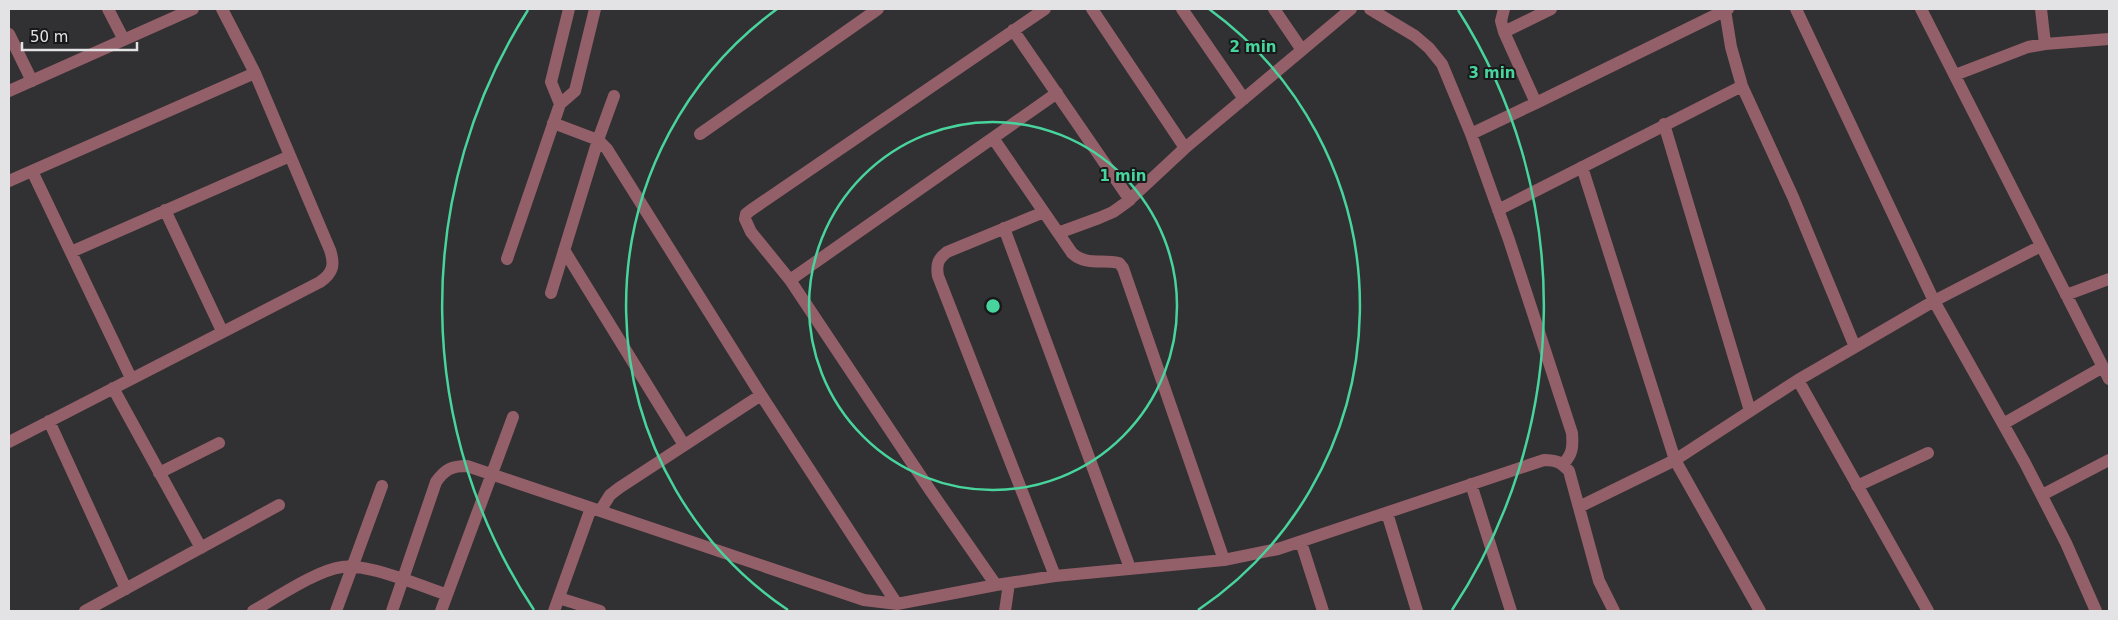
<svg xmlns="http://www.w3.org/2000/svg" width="2118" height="620" viewBox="0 0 2118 620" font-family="'DejaVu Sans',sans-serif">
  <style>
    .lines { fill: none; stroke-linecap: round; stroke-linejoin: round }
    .street { stroke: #935f69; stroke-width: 12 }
    .ring { fill: none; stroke: #48d49d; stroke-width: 2.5 }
    .centre { fill: #48d49d; stroke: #19181a; stroke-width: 2.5 }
    .ring-label { font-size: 15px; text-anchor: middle; font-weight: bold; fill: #48d49d; stroke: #19181a; stroke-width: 4; stroke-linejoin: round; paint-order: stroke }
  </style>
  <rect width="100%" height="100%" fill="#313033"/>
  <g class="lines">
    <path class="street" d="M108,9L124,40
      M1092,9L1185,148
      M1182,9L1244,99
      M1274,9L1302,50
      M1370,9L1415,36L1429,48L1442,64L1471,134L1509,240L1572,433C1573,446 1573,454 1563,464
      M1504,9L1501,21L1504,32L1536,103
      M1796,9L1934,301L2025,463L2066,543L2096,611
      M1921,9L2109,379
      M2041,9L2045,44
      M1725,10L1731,47L1742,86L1793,197L1855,347
      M1013,30L1130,200
      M1504,32L1551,9
      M9,34L32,81
      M1955,75L2028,47L2045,44L2109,39
      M9,91L193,9
      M560,104L551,82L569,9
      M553,123L598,140L607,149L761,395L897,604
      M1664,124L1750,411
      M700,134L878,9
      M1471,134L1536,103L1728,9
      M993,138L1072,253C1086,266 1102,259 1119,263L1123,268L1224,560
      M1582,167L1675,460L1760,611
      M32,171L131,378
      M9,181L255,73
      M165,210L222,331
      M1498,210L1742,86
      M1044,212L947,252C938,259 936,264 938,276L1055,576
      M1004,228L1130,568
      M1058,233L1099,218L1113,212L1127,202L1185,148L1351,9
      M564,250L684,445
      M71,252L290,156
      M507,259L560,104L575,91L595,9
      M790,280L1057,93
      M551,293L598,140L614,96
      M2066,295L2109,279
      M1798,380L1928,611
      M113,388L201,548
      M49,421L126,589
      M2003,424L2103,367
      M9,442L320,282C333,273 335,265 330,250L255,73L222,9
      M159,473L219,443
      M1471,484L1511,611
      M1857,486L1928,453
      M2042,495L2109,460
      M1579,507L1675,460L1798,380L1855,347L1934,301L2041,246
      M600,511L610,495L619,488L761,395
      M1387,513L1417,611
      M1301,542L1323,611
      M996,585L930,490L790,280L751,232L745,219L746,214L751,210L1045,9
      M559,598L600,611
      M85,611L279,505
      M253,611C276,598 317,570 342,567C366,563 423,586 447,595
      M336,611L382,486
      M392,611L436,482C445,469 452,466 467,466L864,600L897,604L996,585L1055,576L1224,560L1278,549L1544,460C1556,460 1561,462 1569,471L1599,581L1614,611
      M441,611L513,417
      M554,611L591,508
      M1005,611L1009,583"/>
  </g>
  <g class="ring">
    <circle cx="993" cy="306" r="184"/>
    <path d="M788 610A367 367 0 0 1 777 9M1209 9A367 367 0 0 1 1198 610"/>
    <path d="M534 610A551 551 0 0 1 528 10M1458 10A551 551 0 0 1 1452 610"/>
  </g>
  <circle cx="993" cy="306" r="8" class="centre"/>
  <g class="ring-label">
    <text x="1253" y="52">2 min</text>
    <text x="1492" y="78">3 min</text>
    <text x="1123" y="181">1 min</text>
  </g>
  <rect width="2118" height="620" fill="none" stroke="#e3e3e5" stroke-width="20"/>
  <path d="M22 42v8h115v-8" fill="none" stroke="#e3e3e5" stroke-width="2.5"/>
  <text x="30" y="42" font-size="15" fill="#e3e3e5" stroke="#19181a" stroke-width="4" paint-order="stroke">50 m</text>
</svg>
